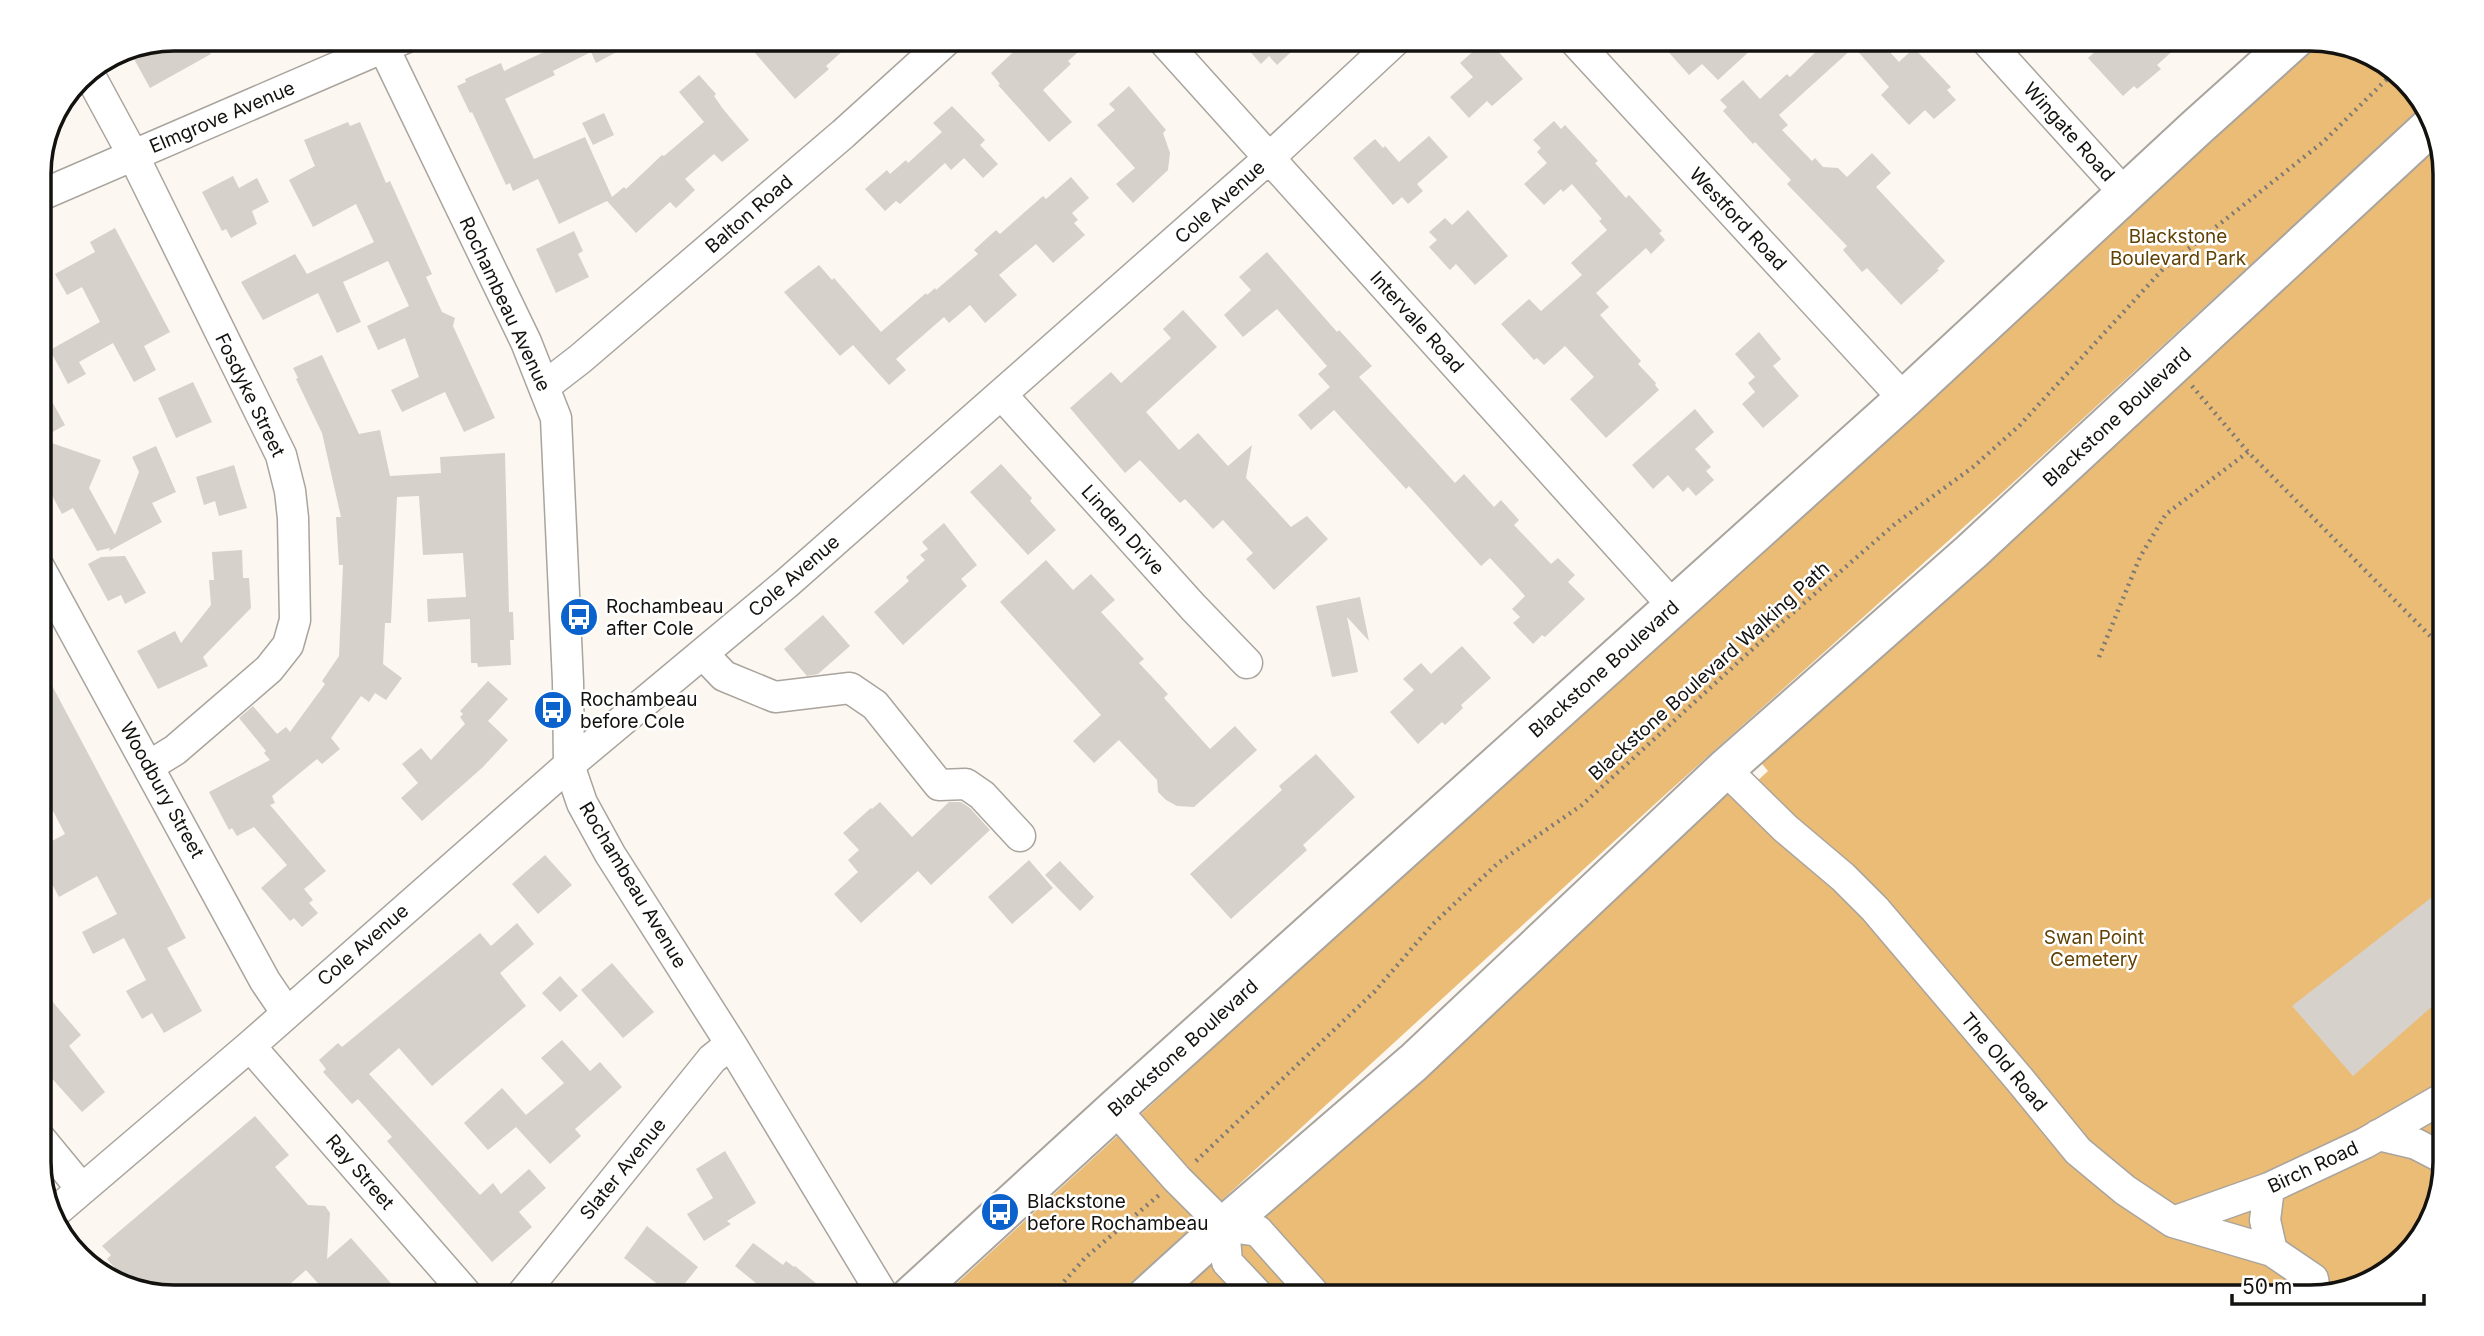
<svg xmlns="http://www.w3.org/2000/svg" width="2484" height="1336" viewBox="0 0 2484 1336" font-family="Inter,sans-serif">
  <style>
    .green { fill: #eabc76 }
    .building { fill: #d6d1ca }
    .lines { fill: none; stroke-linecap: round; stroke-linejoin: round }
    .minor-casing { stroke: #a9a49d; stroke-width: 33 }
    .major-casing { stroke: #a9a49d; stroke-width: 42 }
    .path { stroke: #7d7a75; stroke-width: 4.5; stroke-dasharray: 2 5; stroke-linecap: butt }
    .minor { stroke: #fff; stroke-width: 30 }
    .major { stroke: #fff; stroke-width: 38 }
    .labels { text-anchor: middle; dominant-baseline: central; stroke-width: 5; stroke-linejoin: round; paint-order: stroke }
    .street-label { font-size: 19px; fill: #13120f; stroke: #fff }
    .park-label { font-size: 19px; fill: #604204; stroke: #fff }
    .poi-label { font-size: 19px; fill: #13120f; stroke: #fff; text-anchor: start }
    .rim { fill: none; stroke: #13120f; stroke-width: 3.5 }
  </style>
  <rect width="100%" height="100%" fill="#fcf7f0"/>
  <path class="green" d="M2316,40L2370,53L2423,99L2425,105L2005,490L1667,793L1116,1297H942L2136,201Z
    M2435,135L2445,166V1162L2431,1222L2385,1275L2310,1297H1149L1715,782L1739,798L1768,771L1753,753Z"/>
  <path class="building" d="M174,38H202L211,54L150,88L128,48Z
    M574,38H643L596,63L591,52L553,71L555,75L505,99L534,159L585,137L612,197L624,187L626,189L662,155L664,156L704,122L679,92L699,75L716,94L714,96L723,109L749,140L722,162L714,154L685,179L695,190L676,208L670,202L636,233L607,201L609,200L559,224L538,179L513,191L510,183L506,185L472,112L470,113L457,86L466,82L465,79L501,63L504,71Z
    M742,38H857L826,66L829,69L795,99Z
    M1028,38H1094L1068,61L1071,64L1043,90L1072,122L1049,142L998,85L1000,84L991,73Z
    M1238,38H1306L1277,65L1269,56L1261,64Z
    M1656,38H1764L1718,80L1702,64L1689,75Z
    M1830,38H1877L1899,62L1914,48L1951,87L1947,90L1956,100L1934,119L1925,110L1909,125L1881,95L1889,87L1854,47L1779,115L1788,125L1782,130L1812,161L1815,158L1823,167L1838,168L1847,177L1872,153L1891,173L1876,187L1945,261L1937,269L1939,270L1901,305L1867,268L1862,272L1843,250L1847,246L1787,184L1791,180L1755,142L1753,144L1723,111L1727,107L1720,100L1743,80L1760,99L1787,74L1790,77Z
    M2110,38H2187L2157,65L2161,69L2137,89L2134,86L2123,96L2088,58Z
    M1487,39L1523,79L1492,106L1487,101L1469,118L1450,97L1473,77L1460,63Z
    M1129,86L1166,130L1163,133L1170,153L1168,170L1133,203L1116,184L1135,168L1097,125L1115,110L1109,104Z
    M952,106L985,140L980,145L998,164L983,178L964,158L951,170L945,163L900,204L896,201L885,211L865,189L887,170L890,174L906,160L908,163L942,132L933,123Z
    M604,113L614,135L593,145L582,123Z
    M1554,121L1561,129L1565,125L1598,161L1595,163L1626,198L1629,195L1662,231L1659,233L1665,240L1651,254L1646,248L1596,293L1609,307L1600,315L1641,361L1638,364L1656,383L1655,385L1659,390L1606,438L1570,399L1594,377L1565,346L1544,365L1537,358L1534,360L1501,324L1529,299L1541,311L1582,275L1571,263L1607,230L1599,221L1602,219L1572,184L1563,192L1561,189L1544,205L1524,184L1547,163L1537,152L1541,148L1533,140Z
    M348,122L350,126L360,122L386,183L390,181L432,274L426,277L442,312L455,318L453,326L495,418L464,432L445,392L402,412L391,390L419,377L405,338L378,350L367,326L409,306L388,261L343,282L361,322L337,333L318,293L263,320L241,282L295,254L307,274L374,242L356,204L313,227L289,180L315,166L304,140Z
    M1429,136L1448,157L1417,184L1423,191L1408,204L1402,197L1393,205L1353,158L1375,139L1383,148L1385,146L1399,162Z
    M233,176L239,188L257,178L269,202L252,211L257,224L231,238L226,229L222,231L202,192Z
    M1071,177L1089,198L1072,213L1078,220L1074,223L1085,235L1053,263L1036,244L999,275L1017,295L985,323L970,305L949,323L944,317L896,359L906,370L889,385L853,345L840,356L784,292L819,265L832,280L834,278L881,332L926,293L927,295L935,288L936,290L978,254L974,250L996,230L1000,234L1043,196L1046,199Z
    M1468,210L1508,256L1475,285L1456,264L1450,270L1429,247L1437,240L1429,232L1445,218L1452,225Z
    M115,228L170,332L144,346L156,370L134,382L113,343L79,362L86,374L68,384L50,350L100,322L82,287L67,295L55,274L95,252L90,242Z
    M574,231L583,251L578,254L589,277L556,293L536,249Z
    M1267,252L1337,332L1339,330L1372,366L1359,377L1455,483L1464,474L1494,507L1501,500L1519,520L1514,525L1551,564L1558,558L1575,575L1568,582L1585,599L1545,637L1542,635L1533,644L1513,623L1520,617L1512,609L1525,596L1519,589L1490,558L1481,566L1409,486L1406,489L1334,410L1311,430L1298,415L1330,387L1318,374L1327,366L1277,309L1243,337L1224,315L1251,290L1239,277Z
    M1183,310L1217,347L1146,412L1179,450L1198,433L1228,466L1252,445L1246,478L1291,527L1307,516L1328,539L1274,590L1246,559L1253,553L1223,520L1213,529L1185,499L1180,503L1140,460L1125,473L1070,408L1111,372L1121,383L1171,338L1163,329Z
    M1759,332L1781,359L1773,366L1799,396L1763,428L1742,404L1755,392L1748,383L1755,377L1735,354Z
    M322,355L359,434L380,430L390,476L441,473L440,457L505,453L509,612H513L514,640H510L511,665L478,667L477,663H471L470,619L428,622L427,599L466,597L463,553L423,555L419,496L397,497L391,623H385L383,664L402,678L386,700L375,693L369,702L361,696L331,738L340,749L322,764L317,759L272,796L275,803L270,805L326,871L304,889L313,900L309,903L318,913L302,927L294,918L290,921L261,888L287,865L254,827L237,836L232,828L229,830L209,792L270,760L264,753L266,751L239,718L253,706L277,734L286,727L290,732L325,684L322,681L339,656L343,565H339L336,517H341L322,433L296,379L298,378L293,368Z
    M39,378L65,425L40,439L101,460L89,488L115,535L139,472L132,457L156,446L176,492L152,503L162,522L109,551L110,548L97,551L73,508L62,514L39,471Z
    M193,382L212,422L176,438L158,398Z
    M1695,409L1714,432L1695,449L1711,467L1706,471L1714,480L1696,496L1688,487L1683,492L1668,475L1653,489L1632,465Z
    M1001,464L1032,498L1030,501L1056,530L1028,555L970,492Z
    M234,465L247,508L219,516L215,501L204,505L196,477Z
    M944,523L977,565L961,579L967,586L903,645L874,612L909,581L906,577L925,560L920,555L928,549L922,542Z
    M242,550L243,578H249L251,608L203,657L208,666L158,689L137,651L175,631L181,643L211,605L209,580H214L212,552Z
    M125,556L146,593L125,604L121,595L108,601L88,564L101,557Z
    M1046,560L1073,590L1091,574L1115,600L1101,612L1144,659L1139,663L1168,694L1164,698L1210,749L1235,726L1257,750L1194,807L1177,806L1166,800L1158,792L1157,780L1119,740L1094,763L1073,741L1101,715L1000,602Z
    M1360,597L1369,641L1347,617L1358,672L1332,677L1316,606Z
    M823,615L850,646L818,674L807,676L784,649Z
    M1462,646L1491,678L1461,705L1463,708L1445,725L1442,722L1418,744L1390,712L1414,690L1403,679L1421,663L1431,674Z
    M39,661L186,938L167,948L202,1011L164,1033L152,1013L142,1019L126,991L146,980L124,938L93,954L82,932L117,914L97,876L59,897L39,860V848L65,834L39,784Z
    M488,681L508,699L488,721L508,740L483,767L422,821L401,798L418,783L402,764L421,748L431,760L465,724L460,717L463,714L460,711Z
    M1316,754L1355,797L1303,845L1307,850L1231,919L1190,874L1282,790L1279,786Z
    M880,802L912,837L949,802H961L970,808L990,830L931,885L918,871L861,923L834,894L858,872L848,860L859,850L843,833L871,808L872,809Z
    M545,855L572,885L538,914L512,884Z
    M1029,860L1053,888L1012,924L988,897Z
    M1060,861L1094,897L1080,911L1045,875Z
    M2445,887V995L2353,1076L2292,1006Z
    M517,923L534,944L500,973L526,1006L432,1086L399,1048L369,1074L480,1195L493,1183L501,1194L529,1169L546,1188L519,1212L532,1227L492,1262L387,1141L392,1137L358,1099L352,1104L323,1072L326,1069L319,1060L338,1043L342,1047L480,933L491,946Z
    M612,963L654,1012L623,1038L581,990Z
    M560,976L578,996L560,1012L542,993Z
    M39,986L81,1035L69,1046L105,1092L82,1112L39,1064Z
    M562,1040L590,1071L600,1062L622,1087L575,1129L581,1136L550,1164L516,1127L488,1150L464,1123L502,1088L526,1115L564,1083L541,1058Z
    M255,1116L289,1155L275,1167L308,1205L325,1206L330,1213L327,1259L351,1238L404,1298H325V1291L306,1270L274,1298H174L163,1295L151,1281L141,1290L131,1287L107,1259L111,1255L102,1246Z
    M725,1151L756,1203L727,1221L731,1224L704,1241L687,1214L713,1198L696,1169Z
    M647,1226L698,1267L674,1297L624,1258Z
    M753,1243L783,1265L786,1261L794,1267L795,1266L834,1298H774L735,1266Z"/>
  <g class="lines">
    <defs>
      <path id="minor" d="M379,38L526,342L556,418L568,682L569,765L582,803L610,854L731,1044L884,1297
        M1161,38L1673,606
        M1572,38L1904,399
        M1984,38L2126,195
        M88,72L133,155L281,455L290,491L293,518L295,620L288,645L269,669L175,750L149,766
        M39,196L405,38
        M545,386L580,359L843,134L949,38
        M1002,395L1193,607L1247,663
        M39,567L265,981L286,1012
        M703,654L724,676L775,697L850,688L875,705L939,785L966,784L982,795L1020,836
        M1725,769L1785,828L1843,877L1875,909L2020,1080L2078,1151L2125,1190L2173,1222L2272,1251L2313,1279L2316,1296
        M250,1046L469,1297
        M1115,1109L1177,1179L1224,1226L1258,1231L1317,1297
        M2378,1135L2416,1144L2445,1159
        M39,1137L81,1188
        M2269,1188L2265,1220L2272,1251
        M53,1214L250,1046L569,765L787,583L1268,159L1398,38
        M2173,1222L2269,1188L2365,1143L2445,1097
        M1224,1226L1227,1262L1260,1297
        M520,1297L712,1059L731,1044"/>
      <path id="major" d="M910,1297L1115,1109L1904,399L2196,128L2296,38
        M1146,1297L1224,1226L1414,1062L1725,769L1971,552L2432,125"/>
    </defs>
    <use href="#minor" class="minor-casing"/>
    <use href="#major" class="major-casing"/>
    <path class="path" d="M2192,386L2248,452
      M2099,657L2140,557L2166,514L2248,452L2445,651
      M1196,1161L1375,991L1433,924L1498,863L1582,805L1780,624L1895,524L1973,467L2019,426L2163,269L2323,142L2393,73
      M1050,1297L1086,1257L1159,1195"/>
    <use href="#minor" class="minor"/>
    <use href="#major" class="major"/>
  </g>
  <defs>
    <symbol id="bus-disc" viewBox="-11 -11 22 22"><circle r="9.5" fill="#0c62cc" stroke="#fff"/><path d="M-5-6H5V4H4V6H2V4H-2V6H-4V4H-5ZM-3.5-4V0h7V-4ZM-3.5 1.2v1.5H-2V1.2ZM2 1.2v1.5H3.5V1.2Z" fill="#fff"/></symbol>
  </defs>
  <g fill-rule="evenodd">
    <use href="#bus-disc" x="557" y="595" width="44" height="44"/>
    <use href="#bus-disc" x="531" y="688" width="44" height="44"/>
    <use href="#bus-disc" x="978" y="1190" width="44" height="44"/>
  </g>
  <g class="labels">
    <g class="street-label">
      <text transform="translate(222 117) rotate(-23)">Elmgrove Avenue</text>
      <text transform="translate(2069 132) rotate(48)">Wingate Road</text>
      <text transform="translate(1220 202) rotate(-42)">Cole Avenue</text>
      <text transform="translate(749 214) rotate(-41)">Balton Road</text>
      <text transform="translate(1738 219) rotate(47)">Westford Road</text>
      <text transform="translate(505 304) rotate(65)">Rochambeau Avenue</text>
      <text transform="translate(1417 322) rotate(48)">Intervale Road</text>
      <text transform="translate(250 395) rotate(64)">Fosdyke Street</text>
      <text transform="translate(2117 417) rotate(-43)">Blackstone Boulevard</text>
      <text transform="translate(1123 530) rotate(48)">Linden Drive</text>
      <text transform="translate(794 576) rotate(-41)">Cole Avenue</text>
      <text transform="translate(1604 669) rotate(-42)">Blackstone Boulevard</text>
      <text transform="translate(1709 671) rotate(-42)">Blackstone Boulevard Walking Path</text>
      <text transform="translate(162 790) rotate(61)">Woodbury Street</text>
      <text transform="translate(633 885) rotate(59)">Rochambeau Avenue</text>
      <text transform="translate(363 945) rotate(-41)">Cole Avenue</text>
      <text transform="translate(1183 1048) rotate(-42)">Blackstone Boulevard</text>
      <text transform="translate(2004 1062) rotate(50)">The Old Road</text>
      <text transform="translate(2313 1167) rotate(-25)">Birch Road</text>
      <text transform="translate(623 1169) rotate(-51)">Slater Avenue</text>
      <text transform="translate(360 1172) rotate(49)">Ray Street</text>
    </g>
    <g class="park-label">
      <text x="2178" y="236">Blackstone<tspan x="2178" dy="22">Boulevard Park</tspan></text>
      <text x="2094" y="937">Swan Point<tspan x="2094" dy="22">Cemetery</tspan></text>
    </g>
    <g class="poi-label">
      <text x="606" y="606">Rochambeau<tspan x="606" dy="22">after Cole</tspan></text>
      <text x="580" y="699">Rochambeau<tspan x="580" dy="22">before Cole</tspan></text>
      <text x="1027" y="1201">Blackstone<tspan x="1027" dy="22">before Rochambeau</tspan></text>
    </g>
  </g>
  <path d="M0 0H2484V1336H0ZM174 51H2310A123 123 0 0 1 2433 174V1162A123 123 0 0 1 2310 1285H174A123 123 0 0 1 51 1162V174A123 123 0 0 1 174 51Z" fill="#fff" fill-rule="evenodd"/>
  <path class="rim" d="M174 51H2310A123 123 0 0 1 2433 174V1162A123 123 0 0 1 2310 1285H174A123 123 0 0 1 51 1162V174A123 123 0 0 1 174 51Z"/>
  <path d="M2232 1294v10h192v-10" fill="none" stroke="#13120f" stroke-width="3.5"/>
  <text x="2242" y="1294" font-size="21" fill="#13120f" stroke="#ffffff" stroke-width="5" paint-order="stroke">50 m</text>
</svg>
